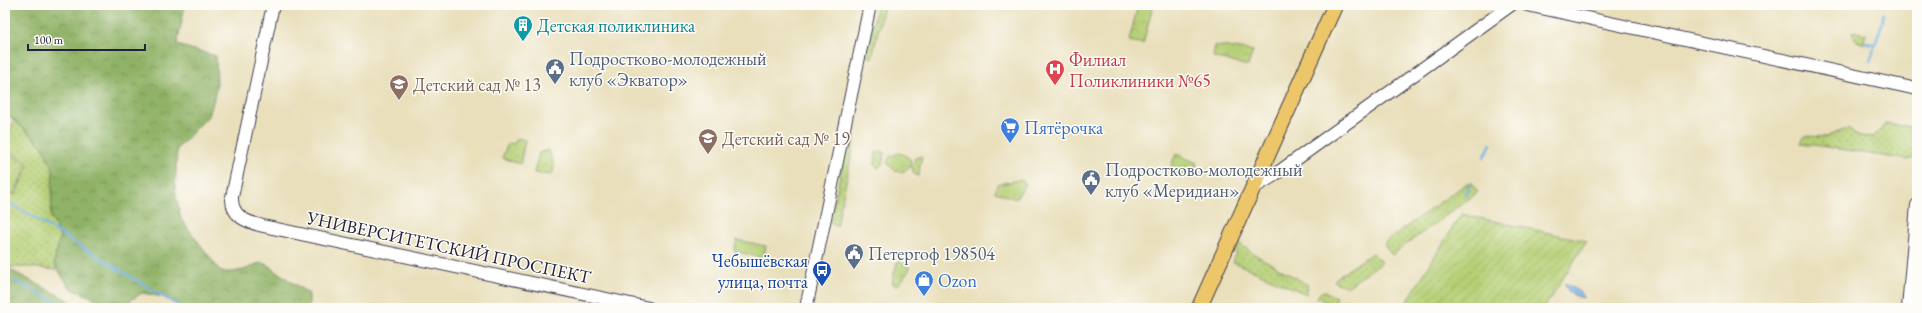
<svg xmlns="http://www.w3.org/2000/svg" width="1922" height="313" viewBox="0 0 1922 313" font-family="'EB Garamond',serif">
  <style>
    .grass { fill: url(#grass-dots); stroke: #6c7858 }
    .forest { fill: url(#forest-crowns); stroke: #596a50 }
    .wetland { fill: url(#wetland-marsh); stroke: #6c7858 }
    .park { fill: url(#park-crowns); stroke: #6c7858 }
    .garden { fill: url(#garden-furrows); stroke: #6c7858 }
    .water { fill: url(#water-waves); stroke: #49688f }
    .lines { fill: none; stroke-linecap: round; stroke-linejoin: round }
    .stream { stroke: #70afe3; stroke-width: 2.5 }
    .minor-casing { stroke: #403e4e; stroke-width: 14 }
    .major-casing { stroke: #403e4e; stroke-width: 17 }
    .minor { stroke: #fff; stroke-width: 12 }
    .major { stroke: #ecc669; stroke-width: 15 }
    .labels { text-anchor: middle; dominant-baseline: central; stroke-width: 3; stroke-linejoin: round; paint-order: stroke }
    .culture-label { font-size: 18px; fill: #0d838f; stroke: #fdfcf7; text-anchor: start }
    .service-label { font-size: 18px; fill: #4e5e75; stroke: #fdfcf7; text-anchor: start }
    .health-label { font-size: 18px; fill: #be3a42; stroke: #fdfcf7; text-anchor: start }
    .education-label { font-size: 18px; fill: #785e54; stroke: #fdfcf7; text-anchor: start }
    .shop-label { font-size: 18px; fill: #366cbe; stroke: #fdfcf7; text-anchor: start }
    .street-label { font-size: 18px; fill: #22223b; stroke: #fdfcf7 }
    .transit-label { font-size: 18px; fill: #164399; stroke: #fdfcf7; text-anchor: end }
  </style>
  <defs>
    <pattern id="grass-dots" width="8" height="8" patternUnits="userSpaceOnUse"><rect width="8" height="8" fill="#b5cf74"/><path d="M2 2h.1M6 6h.1" fill="none" stroke="#9bb165" stroke-width="1.8" stroke-linecap="round"/></pattern>
    <pattern id="forest-crowns" width="20" height="18" patternUnits="userSpaceOnUse"><rect width="20" height="18" fill="#90b266"/><path d="M2 6a3 3 0 1 1 6 0M12 15a3 3 0 1 1 6 0" fill="none" stroke="#759055"/></pattern>
    <pattern id="wetland-marsh" width="20" height="14" patternUnits="userSpaceOnUse"><rect width="20" height="14" fill="#b5cf74"/><path d="M1 5h8M5 5V1M11 12h8M15 12V8" fill="none" stroke="#9bb165"/></pattern>
    <pattern id="park-crowns" width="20" height="18" patternUnits="userSpaceOnUse"><rect width="20" height="18" fill="#b5cf74"/><path d="M2 6a3 3 0 1 1 6 0M12 15a3 3 0 1 1 6 0" fill="none" stroke="#9bb165"/></pattern>
    <pattern id="garden-furrows" width="10" height="10" patternUnits="userSpaceOnUse"><rect width="10" height="10" fill="#b5cf74"/><path d="M-1 1l2-2M0 10L10 0M9 11l2-2" fill="none" stroke="#9bb165"/></pattern>
    <pattern id="water-waves" width="16" height="10" patternUnits="userSpaceOnUse"><rect width="16" height="10" fill="#70afe3"/><path d="M0 5q4-4 8 0t8 0" fill="none" stroke="#5c8eb9"/></pattern>
  </defs>
  <rect width="100%" height="100%" fill="#fdfcf7"/>
  <filter id="ink" filterUnits="userSpaceOnUse"><feTurbulence type="fractalNoise" baseFrequency=".025" numOctaves="2"/><feDisplacementMap in="SourceGraphic" scale="8" xChannelSelector="R" yChannelSelector="G"/><feConvolveMatrix kernelMatrix="1 2 1 2 8 2 1 2 1" color-interpolation-filters="sRGB"/></filter>
  <filter id="wash" filterUnits="userSpaceOnUse"><feTurbulence type="fractalNoise" baseFrequency=".012" numOctaves="4" result="noise"/><feDisplacementMap in="SourceGraphic" scale="16" xChannelSelector="R" yChannelSelector="G"/><feGaussianBlur stdDeviation="0.9" result="paint"/><feColorMatrix in="noise" values="0 0 0 0 0 0 0 0 0 0 0 0 0 0 0 0 0 1.4 0 .05"/><feComposite in="paint" operator="in"/></filter>
  <g filter="url(#wash)">
    <rect width="100%" height="100%" fill="#e9dfbb"/>
    <path class="grass" d="M877,5H884L872,58L866,56Z
      M14,120L42,146L53,168L51,216L60,237L54,264L57,269L56,270L29,267H5V189L15,195L29,165L5,147Z
      M1885,124L1908,126L1917,148L1915,158L1908,160L1801,143L1805,136L1825,137L1847,129L1860,136L1873,137Z
      M851,136H855V138L837,226L830,222L848,138Z
      M881,151L884,152C885,158 884,165 878,168L875,165L876,153Z
      M921,156L922,157L918,176L914,174L912,168L915,158Z
      M1467,183H1472L1478,192L1392,255L1385,246V242Z
      M1239,243L1254,254L1308,285L1306,294L1233,262Z
      M1372,253L1382,262L1347,287L1335,282V279Z
      M1324,291L1336,297V300L1334,305L1317,298L1320,293Z"/>
    <path class="forest" d="M5,5H185L177,45L216,56L217,85L210,114L177,149L175,190L181,219L221,272C228,272 239,272 246,269C254,266 257,261 266,264L309,294V308H181L163,297L142,293L131,300L124,308H117L70,288L54,264L60,237L51,216L53,168L42,146L5,112Z
      M5,267L83,308H5Z"/>
    <path class="wetland" d="M1854,31L1866,34L1863,44L1856,41L1853,34Z"/>
    <path class="park" d="M1138,5H1153L1143,44L1129,41Z
      M1215,45L1253,51L1248,66L1213,57Z
      M517,138L525,140L520,164L502,158L508,143L514,144Z
      M548,150C552,159 557,168 551,175L534,173L539,153Z
      M899,153L905,155L911,160L910,167L902,172L895,171L887,163L890,156Z
      M1176,154L1197,163L1191,179L1169,171Z
      M1020,180L1026,183L1016,199L995,192L997,184Z
      M737,240L766,246L763,258L734,251Z
      M897,262H900L909,267V270L902,281L896,286L892,283Z"/>
    <path class="garden" d="M5,149L27,166L14,194L5,189Z
      M1461,214L1587,241L1544,308H1403Z"/>
    <path class="water" d="M1565,283L1581,293L1583,298C1576,297 1565,292 1565,283Z"/>
    <g class="lines">
      <path class="stream" d="M1865,42L1875,45
        M1870,61L1883,20V14
        M1484,157L1491,144
        M1465,195L1469,185
        M5,200L182,308
        M14,280L66,308"/>
    </g>
  </g>
  <g filter="url(#ink)">
    <g class="lines">
      <defs>
        <path id="minor" d="M273,5L232,197C231,217 247,222 263,226L649,308
          M1527,5L1917,89
          M1253,188L1273,176L1511,5
          M806,308L870,5
          M1908,308L1917,205"/>
        <path id="major" d="M1199,308L1335,5"/>
      </defs>
      <use href="#minor" class="minor-casing"/>
      <use href="#major" class="major-casing"/>
      <use href="#minor" class="minor"/>
      <use href="#major" class="major"/>
    </g>
  </g>
  <defs>
    <symbol id="building-pin" viewBox="-11 -11 22 30"><path d="M0 17L-7.5 6A9.5 9.5 0 1 1 7.5 6Z" fill="#0f9aa8" stroke="#fdfcf7"/><path d="M-4-6H4V6H1V3H-1V6H-4ZM-2.5-4.3h1.7v1.8h-1.7ZM.8-4.3h1.7v1.8H.8ZM-2.5-1h1.7V.8h-1.7ZM.8-1h1.7V.8H.8Z" fill="#fff"/></symbol>
    <symbol id="civic-pin" viewBox="-11 -11 22 30"><path d="M0 17L-7.5 6A9.5 9.5 0 1 1 7.5 6Z" fill="#5c6f8a" stroke="#fdfcf7"/><path d="M-.6-6.5H3V-4.5H.6V-3L4-1V1h2V6H-6V1h2V-1L-.6-3ZM-1.2 2.5V6h2.4V2.5Z" fill="#fff"/></symbol>
    <symbol id="hospital-pin" viewBox="-11 -11 22 30"><path d="M0 17L-7.5 6A9.5 9.5 0 1 1 7.5 6Z" fill="#e0444e" stroke="#fdfcf7"/><path d="M-5-5h3v3.5h4V-5h3V5h-3V1.5h-4V5h-3Z" fill="#fff"/></symbol>
    <symbol id="school-pin" viewBox="-11 -11 22 30"><path d="M0 17L-7.5 6A9.5 9.5 0 1 1 7.5 6Z" fill="#8d6e63" stroke="#fdfcf7"/><path d="M0-5L7-2L0 1L-7-2ZM-4 1L0 2.5L4 1V4Q0 6-4 4Z" fill="#fff"/></symbol>
    <symbol id="supermarket-pin" viewBox="-11 -11 22 30"><path d="M0 17L-7.5 6A9.5 9.5 0 1 1 7.5 6Z" fill="#3f7fe0" stroke="#fdfcf7"/><path d="M-6-5.5h2.5l.6 2H6L4.5 2H-2.5L-4.4-4H-6ZM-1.5 3.2a1.3 1.3 0 1 0 .1 0ZM3 3.2a1.3 1.3 0 1 0 .1 0Z" fill="#fff"/></symbol>
    <symbol id="bus-pin" viewBox="-11 -11 22 30"><path d="M0 17L-7.5 6A9.5 9.5 0 1 1 7.5 6Z" fill="#1a4fb4" stroke="#fdfcf7"/><path d="M-5-6H5V4H4V6H2V4H-2V6H-4V4H-5ZM-3.5-4V0h7V-4ZM-3.5 1.2v1.5H-2V1.2ZM2 1.2v1.5H3.5V1.2Z" fill="#fff"/></symbol>
    <symbol id="shop-pin" viewBox="-11 -11 22 30"><path d="M0 17L-7.5 6A9.5 9.5 0 1 1 7.5 6Z" fill="#3f7fe0" stroke="#fdfcf7"/><path d="M-5-2.5h2.3a2.7 3.5 0 0 1 5.4 0H5L5.5 6h-11ZM-1.5-2.5h3a1.5 2.3 0 0 0-3 0Z" fill="#fff"/></symbol>
  </defs>
  <g fill-rule="evenodd">
    <use href="#building-pin" x="512" y="14" width="22" height="30"/>
    <use href="#civic-pin" x="544" y="57" width="22" height="30"/>
    <use href="#hospital-pin" x="1044" y="58" width="22" height="30"/>
    <use href="#school-pin" x="388" y="73" width="22" height="30"/>
    <use href="#supermarket-pin" x="999" y="116" width="22" height="30"/>
    <use href="#school-pin" x="697" y="127" width="22" height="30"/>
    <use href="#civic-pin" x="1080" y="168" width="22" height="30"/>
    <use href="#civic-pin" x="843" y="242" width="22" height="30"/>
    <use href="#bus-pin" x="811" y="259" width="22" height="30"/>
    <use href="#shop-pin" x="913" y="269" width="22" height="30"/>
  </g>
  <g class="labels">
    <g class="culture-label">
      <text x="537" y="25">Детская поликлиника</text>
    </g>
    <g class="service-label">
      <text x="569" y="58">Подростково-молодежный<tspan x="569" dy="21">клуб «Экватор»</tspan></text>
      <text x="1105" y="169">Подростково-молодежный<tspan x="1105" dy="21">клуб «Меридиан»</tspan></text>
      <text x="868" y="253">Петергоф 198504</text>
    </g>
    <g class="health-label">
      <text x="1069" y="59">Филиал<tspan x="1069" dy="21">Поликлиники №65</tspan></text>
    </g>
    <g class="education-label">
      <text x="413" y="84">Детский сад № 13</text>
      <text x="722" y="138">Детский сад № 19</text>
    </g>
    <g class="shop-label">
      <text x="1024" y="127">Пятёрочка</text>
      <text x="938" y="280">Ozon</text>
    </g>
    <g class="street-label">
      <text transform="translate(449 247) rotate(12)">УНИВЕРСИТЕТСКИЙ ПРОСПЕКТ</text>
    </g>
    <g class="transit-label">
      <text x="808" y="260">Чебышёвская<tspan x="808" dy="21">улица, почта</tspan></text>
    </g>
  </g>
  <rect width="1922" height="313" fill="none" stroke="#fdfcf7" stroke-width="20"/>
  <path d="M28 44v6h117v-6" fill="none" stroke="#22223b" stroke-width="2"/>
  <text x="34" y="44" font-size="12" fill="#22223b" stroke="#fdfcf7" stroke-width="3" paint-order="stroke">100 m</text>
</svg>
